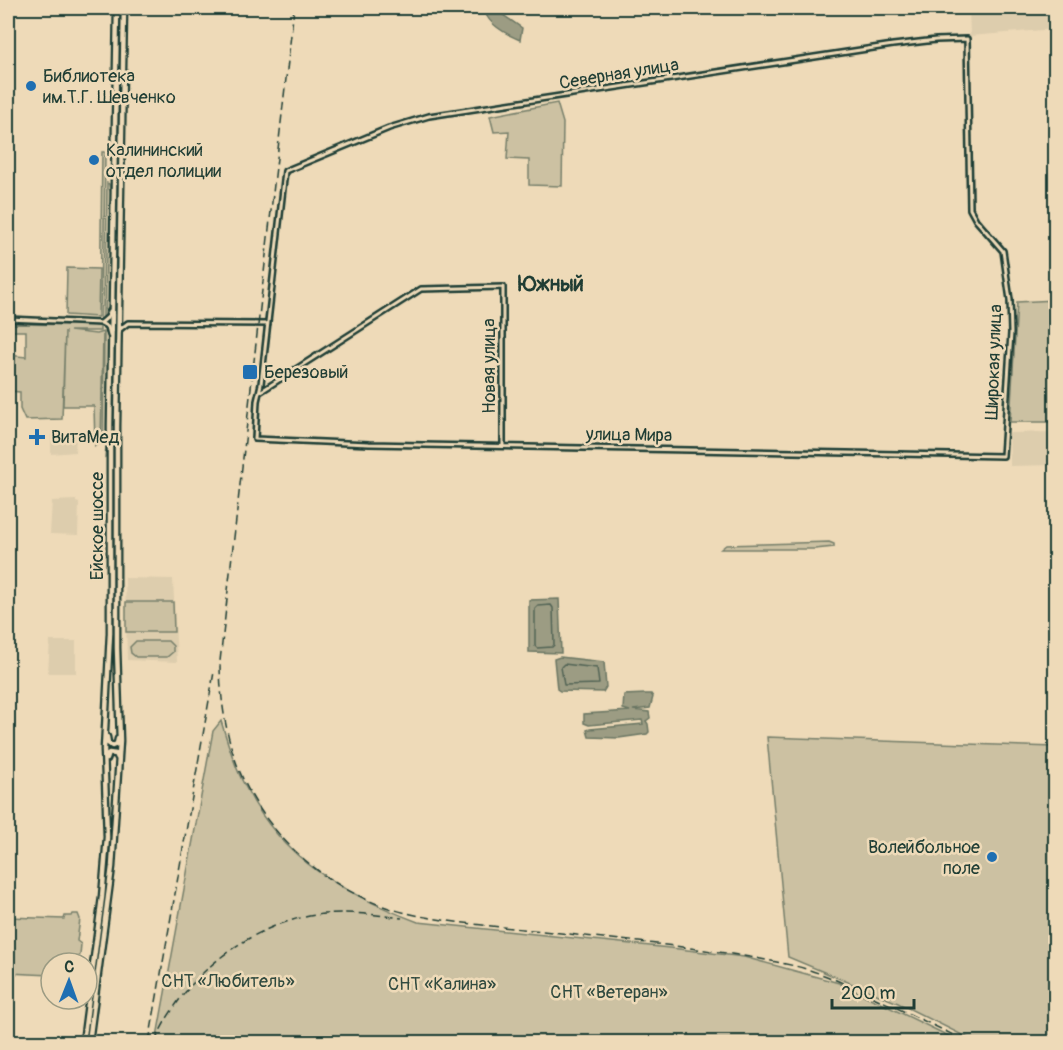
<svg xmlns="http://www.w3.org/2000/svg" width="1063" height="1050" viewBox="0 0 1063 1050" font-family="Pangolin,sans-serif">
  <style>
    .built { fill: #ddcdad }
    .green { fill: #ccc1a2; stroke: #767f6b; stroke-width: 1.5 }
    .water { fill: #9c9c83; stroke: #6a7663; stroke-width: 1.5 }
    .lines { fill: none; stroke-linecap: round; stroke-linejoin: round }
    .shore { stroke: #516354; stroke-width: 1.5 }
    .tertiary-casing { stroke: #1f3d34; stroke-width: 8 }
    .primary-casing { stroke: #1f3d34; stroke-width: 9 }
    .tertiary { stroke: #eedab8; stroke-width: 3 }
    .primary { stroke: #eedab8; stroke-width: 4.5 }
    .rail { stroke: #1f3d34; stroke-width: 1.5; stroke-dasharray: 9 4.5; stroke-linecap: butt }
    .poi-dot { fill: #1f6fb2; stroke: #eedab8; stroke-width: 2 }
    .labels { text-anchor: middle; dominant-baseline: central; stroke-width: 5; stroke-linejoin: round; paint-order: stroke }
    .street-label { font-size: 18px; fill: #1f3d34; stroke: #eedab8 }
    .poi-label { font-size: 18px; fill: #1f3d34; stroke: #eedab8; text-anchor: start }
    .park-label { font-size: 18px; fill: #304a3f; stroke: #eedab8 }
    .quarter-label { font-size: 21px; font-weight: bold; fill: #1f3d34; stroke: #eedab8 }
  </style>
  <rect width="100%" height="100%" fill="#eedab8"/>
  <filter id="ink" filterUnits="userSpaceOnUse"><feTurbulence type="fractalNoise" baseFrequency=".0167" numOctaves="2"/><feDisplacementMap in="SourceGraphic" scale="12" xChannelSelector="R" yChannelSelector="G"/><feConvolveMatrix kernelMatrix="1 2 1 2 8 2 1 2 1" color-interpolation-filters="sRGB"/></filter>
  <g filter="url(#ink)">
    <path class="built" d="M969,8H1055V29L970,36Z
      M1055,432V465L1010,466L1009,433Z
      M51,435L76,438L75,452L51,454Z
      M76,500V502L79,503L78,535L50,534L52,501Z
      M125,578L173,579L177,662L127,660Z
      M50,641H76V673H48Z"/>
    <path class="green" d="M557,103L563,123L562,186L529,185V160L507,159L509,131L494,132L490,116Z
      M102,152H105L103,319L100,320Z
      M107,183L109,184L111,194L109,312L105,319Z
      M67,268L99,269L98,317L66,315Z
      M1055,300V422H1010L1017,302Z
      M8,324L100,325V331H70L96,334L103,332L101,443L95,446L94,406H63L65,331L62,419L25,420L20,409V392L9,391L8,422V355L26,357V331H8Z
      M104,326L109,336L108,455L105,457L106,446L103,443Z
      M829,542L834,544V547L815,549H721L726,545Z
      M126,602H173L174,632H126Z
      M136,641H168L173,646V652L167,657H136L131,653L130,647Z
      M221,721C228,743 234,766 245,786C282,860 344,894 418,922L679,949L744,957L839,983L961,1042H156L213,731Z
      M767,737L1055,747V1042H976L898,1003L788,957Z
      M73,914H78L80,919L77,941L81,944L80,955L77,957L68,956L67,961L70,963H51V975L8,973V917L64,919L65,916H72Z"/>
    <path class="water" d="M484,8H493L522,28L520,40C506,34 486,24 484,8Z
      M559,599L561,653L529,652V600Z
      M560,657L604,662L606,687L603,692L560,691L557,689L554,659Z
      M646,694H651L653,697L650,708L633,710L649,712L650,718L646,721L648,724L649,732L647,734L619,738L589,737L587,730L590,729L643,724L642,720L589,725L584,723V714L630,711L623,709L624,695Z"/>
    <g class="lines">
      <path class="shore" d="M538,606L551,605L553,608L554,645L552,647L537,648L535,646V609Z
        M564,664L597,668L599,684L564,685L561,667Z"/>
      <defs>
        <path id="tertiary" d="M967,39L970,209L976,220L1003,251L1010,300L1011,333L1003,456L369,444L255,439L257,401L261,384L285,171L389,128L429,116L893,45L936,40Z
          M8,319L101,323
          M101,323L108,317L110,311
          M101,323L108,327L110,335
          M119,330L128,323L268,324
          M260,392L421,289L503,287V446"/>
        <path id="primary" d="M107,737L108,743L112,746L117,744L118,739
          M107,759L109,753L116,754L118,758
          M83,1042L102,897L107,837L104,749L110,633V425L117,8
          M89,1042L112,867L120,741L117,648V426L124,8"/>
      </defs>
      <use href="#tertiary" class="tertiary-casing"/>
      <use href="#primary" class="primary-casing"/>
      <use href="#tertiary" class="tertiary"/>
      <use href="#primary" class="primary"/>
      <path class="rail" d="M294,8L220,661C220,693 224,725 234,756C257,827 321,887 392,909C443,924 499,926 552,932C633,942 715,948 795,966C817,971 839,981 860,991C896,1007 932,1025 968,1042
        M149,1042L214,672
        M155,1042C183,976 251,921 324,914C350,911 376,915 402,918"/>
    </g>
  </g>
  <g class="poi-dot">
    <circle cx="31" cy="86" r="6"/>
    <circle cx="94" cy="160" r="6"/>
    <rect x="242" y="364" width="16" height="16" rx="3"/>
    <path d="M34 428h6v6h6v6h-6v6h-6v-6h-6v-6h6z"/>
    <circle cx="992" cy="857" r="6"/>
  </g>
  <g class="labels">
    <g class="street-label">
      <text transform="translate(619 74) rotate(-9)">Северная улица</text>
      <text transform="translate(994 362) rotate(-88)">Широкая улица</text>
      <text transform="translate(489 366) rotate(-90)">Новая улица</text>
      <text transform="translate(629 435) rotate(1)">улица Мира</text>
      <text transform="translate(97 526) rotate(-90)">Ейское шоссе</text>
    </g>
    <g class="poi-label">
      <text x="43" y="76">Библиотека<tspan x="43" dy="21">им.Т.Г. Шевченко</tspan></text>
      <text x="106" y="150">Калининский<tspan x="106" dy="21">отдел полиции</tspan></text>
      <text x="264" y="372">Березовый</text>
      <text x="51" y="437">ВитаMед</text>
      <text x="980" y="847" text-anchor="end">Волейбольное<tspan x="980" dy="21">поле</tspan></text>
    </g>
    <g class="park-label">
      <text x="228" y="981">СНТ «Любитель»</text>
      <text x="442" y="984">СНТ «Калина»</text>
      <text x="609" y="992">СНТ «Ветеран»</text>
    </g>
    <g class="quarter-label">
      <text x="551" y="284">Южный</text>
    </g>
  </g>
  <rect width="1063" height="1050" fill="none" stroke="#eedab8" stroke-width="30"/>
  <rect x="15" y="15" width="1033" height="1020" fill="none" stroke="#1f3d34" stroke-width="2" filter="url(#ink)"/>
  <g transform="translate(69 981) rotate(1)"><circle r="28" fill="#eedab8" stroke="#9b9b83" stroke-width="1.5"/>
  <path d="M0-4.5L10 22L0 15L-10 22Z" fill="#1f6fb2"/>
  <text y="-9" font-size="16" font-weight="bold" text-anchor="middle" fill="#1f3d34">С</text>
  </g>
  <path d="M832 999v9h82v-9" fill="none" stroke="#1f3d34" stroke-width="3"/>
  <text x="841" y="999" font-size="18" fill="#1f3d34" stroke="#eedab8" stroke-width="4.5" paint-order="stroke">200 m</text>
</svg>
